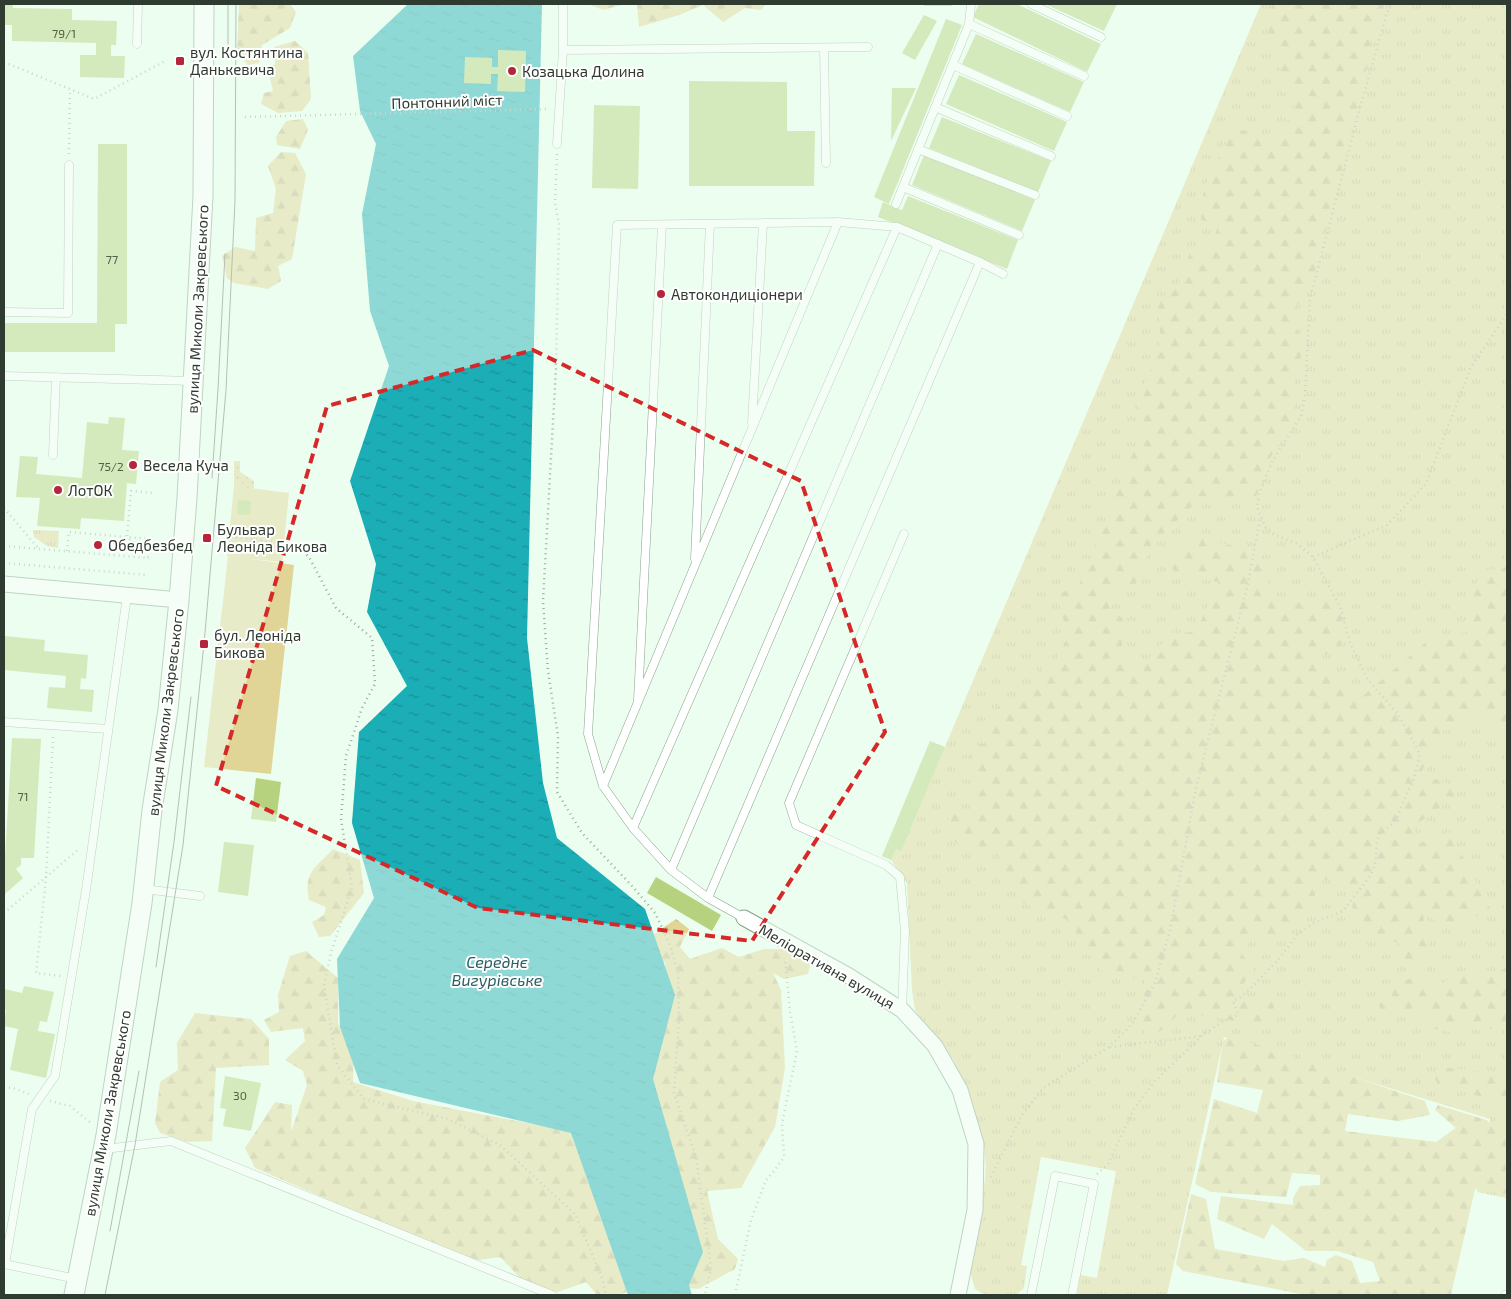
<svg xmlns="http://www.w3.org/2000/svg" width="1511" height="1299" viewBox="0 0 1511 1299" font-family="'Exo 2',sans-serif">
  <style>
    .grass { fill: url(#grass-tufts) }
    .forest { fill: url(#forest-firs) }
    .park { fill: url(#park-dots) }
    .garden { fill: #e1d497 }
    .water { fill: url(#water-ripples) }
    .building { fill: #b7d27e }
    .lines { fill: none; stroke-linecap: round; stroke-linejoin: round }
    .service-casing { stroke: #86a28b; stroke-width: 9 }
    .minor-casing { stroke: #86a28b; stroke-width: 17 }
    .tertiary-casing { stroke: #86a28b; stroke-width: 21 }
    .path { stroke: #9bab9e; stroke-width: 2.5; stroke-dasharray: 1 4; stroke-linecap: butt }
    .service { stroke: #fff; stroke-width: 8 }
    .minor { stroke: #fff; stroke-width: 15 }
    .tertiary { stroke: #fff; stroke-width: 19 }
    .tram { stroke: #6c7a6e; stroke-width: 1 }
    .marked { fill: none; stroke: #d62828; stroke-width: 4; stroke-dasharray: 10 6; stroke-linejoin: round }
    .poi-dot { fill: #b6253a; stroke: #fff; stroke-width: 2 }
    .labels { text-anchor: middle; dominant-baseline: central; stroke-width: 4; stroke-linejoin: round; paint-order: stroke }
    .number-label { font-size: 12px; fill: #516044 }
    .poi-label { font-size: 15px; fill: #2f3a30; stroke: #fff; text-anchor: start }
    .street-label { font-size: 15px; fill: #2f3a30; stroke: #fff }
    .water-label { font-size: 16px; font-style: italic; fill: #2a5f63; stroke: #fff }
  </style>
  <defs>
    <pattern id="grass-tufts" width="24" height="20" patternUnits="userSpaceOnUse" patternTransform="scale(1.25)"><rect width="24" height="20" fill="#e1d497"/><path d="M3 7l-1-3M5 7V3M7 7l1-3M15 17l-1-3M17 17v-4M19 17l1-3" fill="none" stroke="#c1b782"/></pattern>
    <pattern id="forest-firs" width="22" height="20" patternUnits="userSpaceOnUse" patternTransform="scale(1.25)"><rect width="22" height="20" fill="#e1d497"/><path d="M5 1l3.5 6h-7zM16 11l3.5 6h-7z" fill="#c1b782"/></pattern>
    <pattern id="park-dots" width="8" height="8" patternUnits="userSpaceOnUse" patternTransform="scale(1.25)"><rect width="8" height="8" fill="#e1d497"/><path d="M2 2h.1M6 6h.1" fill="none" stroke="#c1b782" stroke-width="1.8" stroke-linecap="round"/></pattern>
    <pattern id="water-ripples" width="26" height="14" patternUnits="userSpaceOnUse" patternTransform="scale(1.25)"><rect width="26" height="14" fill="#1baeb7"/><path d="M2 4q2-2 4 0t4 0M15 11q2-2 4 0t4 0" fill="none" stroke="#188f95"/></pattern>
  </defs>
  <rect width="100%" height="100%" fill="#ecfeef"/>
  <path class="grass" d="M1261,4H1507V1198L1477,1192L1490,1119L1224,1037L1167,1295H1077L1080,1275L1097,1278L1116,1171L1041,1157L1021,1265L1027,1266L1024,1288L1016,1295H989L984,1294L975,1289L970,1271L982,1210L986,1166L983,1140L972,1101L953,1059L926,1027L915,1010L912,990L907,883L891,860L896,849L901,850Z
    M33,530L59,531L58,548L47,546L34,537Z"/>
  <path class="forest" d="M239,4H290L296,12L290,28L262,45L259,63L248,65L237,52Z
    M588,4H621V5L603,10Z
    M637,4H766L761,10L745,8L723,22L703,5L679,15L639,27Z
    M1273,4H1385L1372,35L1365,78L1310,286L1293,312L1303,350L1294,381L1297,415L1270,458L1256,497L1233,503L1203,496L1151,545L1133,590L1109,589V607L1123,619L1121,662L1142,665L1172,633L1196,632L1218,582L1174,573L1168,555L1195,536L1241,548L1271,575L1265,588L1282,609L1323,593L1342,616L1340,652L1322,655L1321,669L1343,678L1348,697L1364,695L1432,637L1466,633L1479,572L1507,567V738L1501,737L1478,714L1440,733L1421,773L1455,787L1457,795L1413,827L1420,843L1450,832L1490,908L1456,929L1423,915L1431,961L1406,965L1397,943L1361,925L1342,876L1312,883L1317,910L1272,938L1257,932L1240,952L1254,969L1236,994L1276,1002L1267,1026L1181,1012L1150,1040L1137,1018L1145,980L1103,974L1068,920L1023,903L994,847L965,852L944,830L951,811L967,818L980,810L969,747L986,743L1000,701L1022,699L1042,667L1054,664L1068,636L1056,593L1077,589L1143,429L1135,408L1161,344L1158,299L1177,288L1191,250L1211,245L1219,224L1201,220L1204,187L1233,128L1273,137L1295,112L1264,19Z
    M295,41L308,53L311,99L302,111L278,113L261,104L264,93L273,91L268,69L275,64L274,47Z
    M303,119L308,130L300,149L277,145L276,137L286,121Z
    M281,152L295,153L306,174L292,259L278,266L281,281L268,289L234,283L227,278L222,256L235,247L255,251L256,218L273,213L276,189L268,166Z
    M333,849L360,860L364,893L330,936L319,937L312,922L324,915L326,907L309,900C303,873 316,867 333,849Z
    M676,919L689,929L680,947L690,959L722,948L739,957L764,949H793L811,961L808,974L784,979L773,973L781,990L785,1068L775,1127L741,1188L707,1191L718,1239L738,1259L735,1269L698,1289L682,1287L636,1037L667,984L665,962L647,972L637,946Z
    M306,951L338,978V1024L354,1038L353,1082L413,1101L574,1132L630,1291L618,1295H597L586,1282L552,1294L527,1285L500,1257L472,1261L255,1168L245,1148L275,1102L292,1105L291,1132L307,1085L303,1071L285,1060L305,1041L303,1028L271,1032L264,1020L279,1012L278,995L290,956Z
    M1507,967V1026L1479,1031L1460,1020L1452,1032L1429,1028L1424,1009L1382,1015L1379,1004L1391,997L1398,981L1419,977L1435,988L1461,971L1484,980Z
    M195,1013L251,1019L269,1039V1065L216,1068L212,1141L188,1142L160,1133L155,1123L160,1082L178,1070L177,1043Z
    M1231,1036L1425,1101L1430,1115L1398,1121L1348,1114L1345,1131L1436,1142L1456,1128L1435,1110L1438,1105L1487,1120L1494,1130L1507,1129V1194L1475,1189L1451,1295H1306L1183,1271L1176,1264L1191,1194L1206,1199L1215,1249L1283,1261L1304,1258L1325,1267L1327,1260L1336,1255L1352,1261L1360,1283L1380,1281L1373,1262L1337,1251H1306L1272,1224L1264,1239L1217,1219L1221,1196L1293,1205V1198L1300,1186L1320,1185V1175L1292,1173L1286,1197L1211,1192L1195,1184L1214,1099L1257,1113L1263,1090L1217,1082L1223,1041Z
    M1442,1067L1507,1075V1113L1489,1099L1438,1085L1433,1074Z"/>
  <path class="park" d="M234,461H240V472L254,481V489L234,486Z"/>
  <path class="garden" d="M234,486L289,493L282,562L242,558L294,565L271,774L204,767L228,557L227,556Z"/>
  <path class="water" d="M408,4H542L527,638L543,783L557,838L645,909L675,995L653,1079L703,1252L689,1285L692,1295H628L571,1133L360,1083L340,1027L337,959L374,898L352,823L359,732L407,686L367,612L376,564L350,481L389,366L370,311L362,214L376,144L360,111L353,56Z"/>
  <path class="building" d="M4,4H13V8L72,9V20L117,21L116,45H111V56H125L124,78L80,77V55H96V43L12,41V25H4Z
    M924,4H952V6H924Z
    M979,4H1017L1101,44L1087,72L973,17Z
    M1045,4H1117L1104,31Z
    M924,15L937,21L915,60L902,53Z
    M946,19L962,25L889,204L874,197Z
    M976,34L1084,82L1070,112L962,64Z
    M498,50L526,51L525,92L497,91L498,74H491V84L464,83L465,57L492,58V67H498Z
    M959,75L1067,122L1054,151L946,104Z
    M689,81L787,82V131H815L814,186H689Z
    M892,88H916L891,141Z
    M594,105L640,106L638,189L592,188Z
    M942,117L1051,161L1038,192L929,148Z
    M98,144H127V324H115V352H4V323H97Z
    M924,155L1035,200L1022,231L912,185Z
    M908,196L1018,240L1007,269L878,217L883,202L902,210Z
    M109,417L125,418L122,450L139,451L136,484L127,483L124,521L81,518L80,529L37,526L40,498L16,497L20,456L38,457L36,474L82,478L87,422L108,424Z
    M238,500L251,501L250,515L237,514Z
    M4,636L45,640L44,651L88,655L86,679L81,678L80,689L94,690L92,712L47,708L49,687L65,688L66,676L4,670Z
    M12,738L41,739L34,858H21V865L16,869L23,878L4,895V858L5,857Z
    M930,741L945,747L901,851L896,849L891,860L882,856Z
    M256,778L281,782L276,822L251,819Z
    M224,842L254,845L248,896L218,892Z
    M656,877L721,915L712,931L647,893Z
    M24,986L54,992L47,1022L40,1021L38,1031L55,1034L46,1078L10,1070L18,1029L4,1026L6,1009H4V989L22,993Z
    M225,1076L261,1083L251,1131L223,1126L226,1109L220,1108Z"/>
  <g class="lines">
    <defs>
      <path id="service" d="M1031,4L1101,37
        M969,24L1084,76
        M137,44L138,4
        M824,48L826,163
        M563,50L868,47
        M953,65L1067,116
        M935,107L1051,156
        M557,144L563,50V4
        M918,149L1035,195
        M903,187L1019,235
        M896,204L969,24L971,4
        M4,312L68,313L69,165
        M4,376L193,381
        M752,423L763,223
        M53,455L56,377
        M695,559L710,224
        M638,700L662,225
        M4,722L108,729
        M603,786L838,222
        M633,828L897,227
        M671,870L938,244
        M144,889L200,896
        M708,898L980,262
        M744,918L708,898L671,870L633,828L603,786L588,734L617,225L838,222L897,227L980,262L1003,274
        M902,1010L905,931L900,877L886,865L796,825L789,803L904,534
        M105,1149L171,1141L552,1295
        M4,1264L77,1279
        M5,1264L32,1109L55,1076L86,890L127,596
        M1031,1295L1055,1176L1094,1184L1072,1295
        M1505,1295H1507"/>
      <path id="minor" d="M4,584L179,600
        M744,918L849,976L902,1010L935,1046L960,1090L976,1144L975,1210L958,1295"/>
      <path id="tertiary" d="M74,1295L106,1135L142,903L152,810L168,710L179,600L187,498L203,196L204,4"/>
    </defs>
    <use href="#service" class="service-casing"/>
    <use href="#minor" class="minor-casing"/>
    <use href="#tertiary" class="tertiary-casing"/>
    <path class="path" d="M4,62L94,99L167,60
      M245,117L549,109
      M69,154L70,89
      M557,154L555,203L559,224L556,368L543,601L548,671L558,736L557,792L582,833L633,887L655,913L669,942L678,971L679,1017L674,1093L696,1157L711,1268L705,1295
      M4,508L38,548
      M226,536L296,545L309,557L336,608L372,638L375,684L362,708L346,756L341,819L352,887L331,953L324,985L337,1065L364,1099L448,1119L500,1145L575,1214L602,1278L606,1295
      M4,546L149,558
      M67,551L69,532L150,539
      M148,557L127,537L131,491L155,493
      M1313,557L1387,525L1426,484L1471,367L1507,314
      M4,563L147,575
      M53,737L46,878L36,973L61,976
      M4,913L80,848
      M1110,1047L1202,1036
      M4,1087L13,1088L29,1094
      M50,1101L70,1106L91,1123
      M1097,1174L1108,1164L1134,1109L1155,1081L1205,1033L1222,1022L1232,1019L1238,1014L1233,1001L1241,997L1256,983L1278,960L1297,935L1314,923L1343,911L1371,875L1375,864L1377,840L1380,833L1390,826L1398,816L1405,797L1413,782L1420,754L1398,714L1368,680L1350,643L1341,609L1313,557L1296,543L1275,535L1265,527L1257,507L1259,494L1272,462L1301,416L1305,395L1310,299L1358,115L1386,16L1391,4
      M991,1177L1022,1115L1043,1088L1109,1047L1132,1024L1155,983L1170,930L1196,788L1248,583L1260,519
      M735,1295L751,1220L766,1180L775,1170L784,1157L782,1124L797,1051L790,1011L785,958"/>
    <use href="#service" class="service"/>
    <use href="#minor" class="minor"/>
    <use href="#tertiary" class="tertiary"/>
    <path class="tram" d="M228,44V4
      M212,478L218,389L225,254
      M156,967L174,842L191,697
      M110,1231L139,1071
      M105,1295L135,1145L183,845L204,644L226,390L235,201L236,4"/>
  </g>
  <path d="M0 0H1511V1299H0ZM533,350L801,481L885,732L752,941L478,908L216,786L327,406Z" fill="#ecfeef" fill-opacity=".55" fill-rule="evenodd"/>
  <path class="marked" d="M533,350L801,481L885,732L752,941L478,908L216,786L327,406Z"/>
  <g class="poi-dot">
    <rect x="175" y="56" width="10" height="10" rx="2.5"/>
    <circle cx="512" cy="71" r="5"/>
    <circle cx="661" cy="294" r="5"/>
    <circle cx="133" cy="465" r="5"/>
    <circle cx="58" cy="490" r="5"/>
    <rect x="202" y="533" width="10" height="10" rx="2.5"/>
    <circle cx="98" cy="545" r="5"/>
    <rect x="199" y="639" width="10" height="10" rx="2.5"/>
  </g>
  <g class="labels">
    <g class="number-label">
      <text x="64" y="33">79/1</text>
      <text x="112" y="259">77</text>
      <text x="111" y="466">75/2</text>
      <text x="23" y="796">71</text>
      <text x="240" y="1095">30</text>
    </g>
    <g class="poi-label">
      <text x="190" y="52">вул. Костянтина<tspan x="190" dy="17">Данькевича</tspan></text>
      <text x="522" y="71">Козацька Долина</text>
      <text x="671" y="294">Автокондиціонери</text>
      <text x="143" y="465">Весела Куча</text>
      <text x="68" y="490">ЛотОК</text>
      <text x="217" y="529">Бульвар<tspan x="217" dy="17">Леоніда Бикова</tspan></text>
      <text x="108" y="545">Обедбезбед</text>
      <text x="214" y="635">бул. Леоніда<tspan x="214" dy="17">Бикова</tspan></text>
    </g>
    <g class="street-label">
      <text transform="translate(447 101) rotate(-2)">Понтонний міст</text>
      <text transform="translate(197 309) rotate(-87)">вулиця Миколи Закревського</text>
      <text transform="translate(165 712) rotate(-83)">вулиця Миколи Закревського</text>
      <text transform="translate(827 966) rotate(30)">Меліоративна вулиця</text>
      <text transform="translate(107 1113) rotate(-80)">вулиця Миколи Закревського</text>
    </g>
    <g class="water-label">
      <text x="497" y="961">Середнє<tspan x="497" dy="18">Вигурівське</tspan></text>
    </g>
  </g>
  <rect width="1511" height="1299" fill="none" stroke="#2f3a30" stroke-width="10"/>
</svg>
